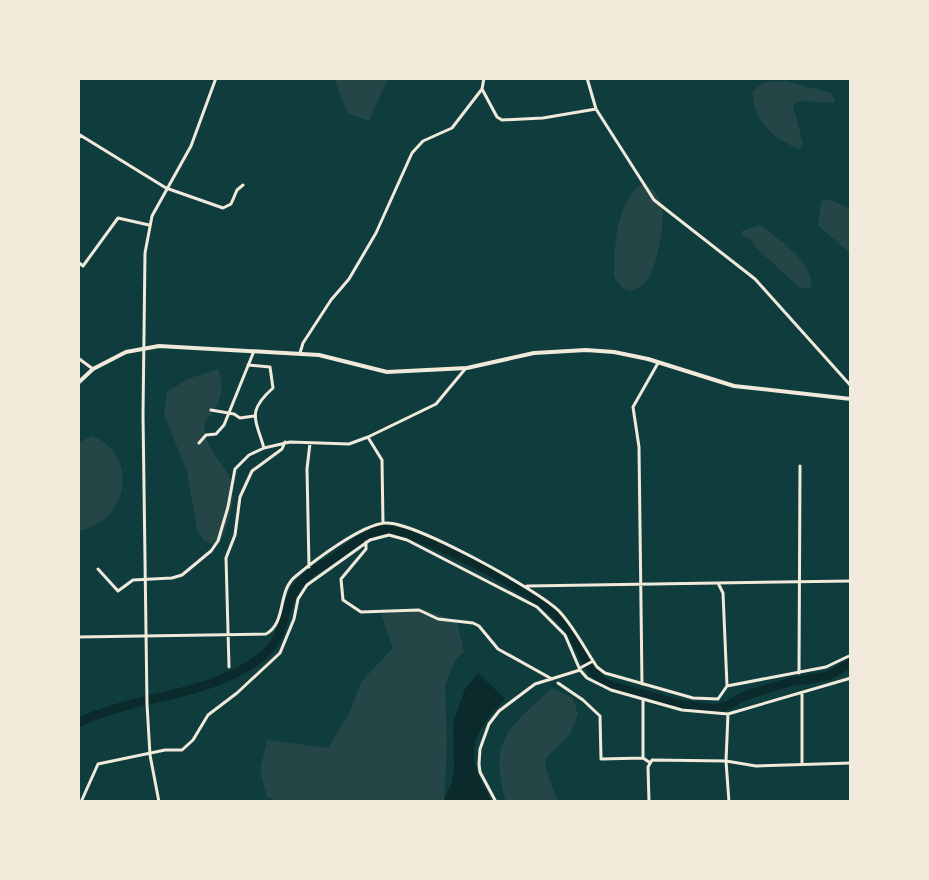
<svg xmlns="http://www.w3.org/2000/svg" width="929" height="880" viewBox="0 0 929 880" font-family="'Noto Sans',sans-serif">
  <style>
    .green { fill: #244646 }
    .water { fill: #0a2a2b }
    .lines { fill: none; stroke-linecap: round; stroke-linejoin: round }
    .river { stroke: #0a2a2b; stroke-width: 9 }
    .minor { stroke: #f1e9da; stroke-width: 3 }
    .tertiary { stroke: #f1e9da; stroke-width: 3 }
    .primary { stroke: #f1e9da; stroke-width: 4 }
  </style>
  <rect width="100%" height="100%" fill="#0f3d3e"/>
  <path class="green" d="M334,78H388L369,121L347,113Z
    M786,81L831,93L835,99L834,103L799,101L793,105L803,144L798,149C772,136 753,123 753,91L764,82Z
    M644,183C653,188 660,196 662,207C665,226 657,272 643,285C639,288 635,289 631,291L623,289L614,277C614,249 616,198 644,183Z
    M828,199L851,209V254L818,225L821,201Z
    M760,225C777,237 815,264 811,287L801,289L755,247L751,240L742,236V231Z
    M218,369C227,389 218,408 204,423C205,467 248,463 227,524C224,533 223,541 215,546L203,540L197,529L187,472L164,414L167,392L187,379Z
    M92,436C140,454 129,523 78,531V443Z
    M422,609L457,621L464,652L455,660L445,686L447,743L444,802H279L267,797L260,770L267,740L328,748L349,714L361,682L393,648L381,614Z
    M552,688L573,698L578,714L570,734L546,758L545,767L558,802H506C487,740 510,727 552,688Z"/>
  <path class="water" d="M478,673L505,699C468,740 465,753 492,802H443L452,782L454,768L453,724L465,689Z"/>
  <g class="lines">
    <path class="river" d="M78,723C135,695 203,698 256,661C290,637 278,616 296,588C305,575 321,566 334,558C348,548 364,534 381,530C407,525 500,576 525,592C538,600 553,610 563,622C580,641 585,673 609,685L683,705L715,709L729,705L744,696L790,682L828,676L851,663"/>
    <path class="minor" d="M587,78L596,109L654,200L755,279L851,386
      M482,89L497,117L502,120L543,118L596,109
      M78,140L80,135L166,188L223,208L231,204L237,190L243,185
      M78,262L83,266L118,218L149,225
      M300,353L303,343L331,300L349,279L376,233L412,153L423,141L452,128L482,89L484,78
      M78,358L93,369
      M248,365L270,367L273,388C247,411 255,418 264,448
      M211,410L234,414L240,418L254,416
      M369,439L382,460L383,523
      M199,443L206,435L216,434L224,425L254,351
      M366,542V549L341,579L343,600L361,612L419,610L438,619L473,623L479,626L498,649L552,679
      M309,567L307,469L310,443
      M98,569L118,591L133,580L172,578L182,575L211,551L218,541L228,507L235,469L249,455L264,448L290,442L349,444L368,437L436,404L466,368
      M527,586L851,581
      M78,637L266,634C287,623 277,590 296,576C315,560 361,525 385,523C412,520 538,590 559,611C574,627 585,649 597,667L605,673L693,698L718,699L727,686L723,593L718,583
      M229,667L226,558L235,535L240,497L252,471L282,449L285,442
      M580,668L593,661
      M799,673L800,466
      M558,683L583,700L600,716L601,759L643,758
      M642,684L639,447L633,407L658,363
      M727,686L826,667L851,655
      M802,694V764
      M643,699V758L649,762
      M728,714L726,761L729,802
      M81,802L98,764L165,750H182L193,740L208,715L237,693L280,653L294,619L298,599L307,585L370,540L389,535L407,540L537,607L565,635L580,670L587,678L611,690L682,710L728,714L851,678
      M496,802L480,772L479,764L480,749L489,724L499,711L535,684L580,670"/>
    <path class="tertiary" d="M159,802L150,755L147,704L143,415L145,253L152,216L191,146L216,78
      M649,802L648,767L652,760L726,761L756,766L851,763"/>
    <path class="primary" d="M78,383L93,369L126,352L159,346L319,355L387,372L467,368L534,353L586,350L614,352L648,359L734,386L851,399"/>
  </g>
  <rect width="929" height="880" fill="none" stroke="#f1e9da" stroke-width="160"/>
</svg>
